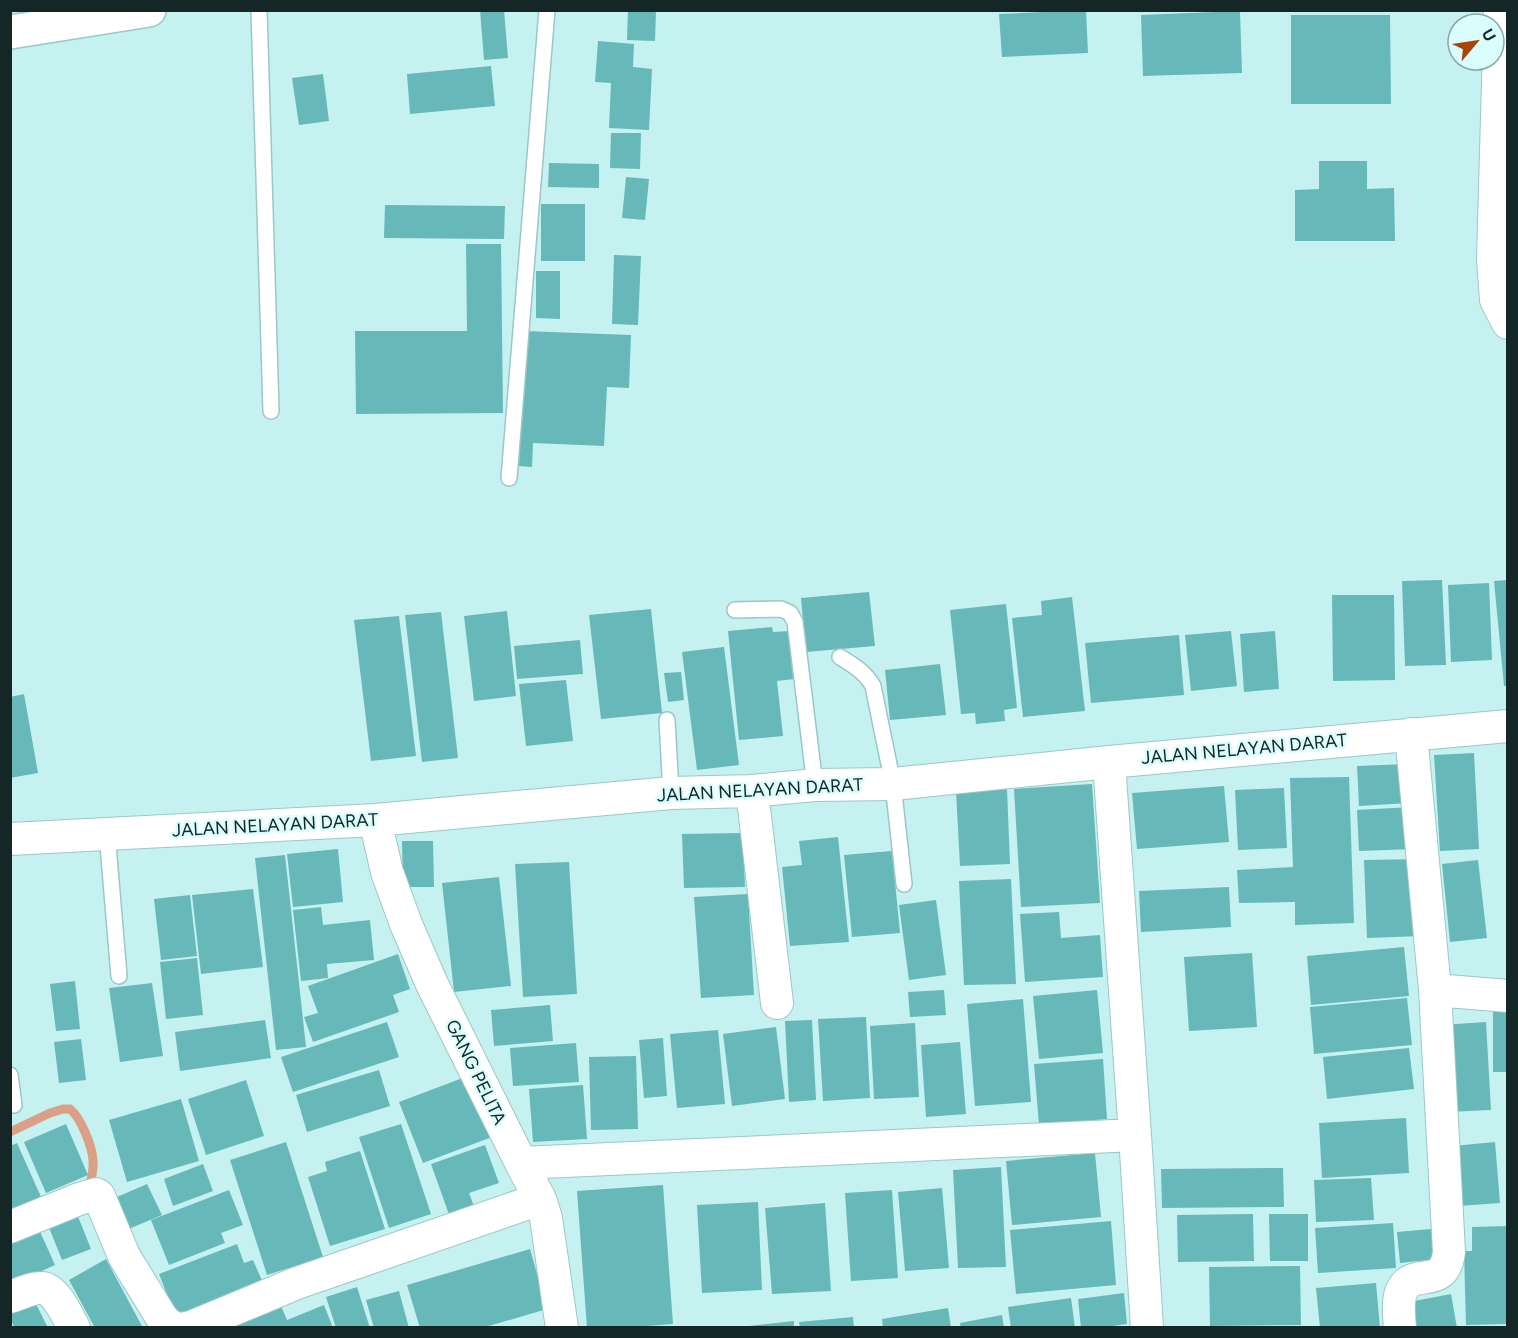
<svg xmlns="http://www.w3.org/2000/svg" width="1518" height="1338" viewBox="0 0 1518 1338" font-family="Figtree,sans-serif">
  <style>
    .lines { fill: none; stroke-linecap: round; stroke-linejoin: round }
    .stream { stroke: #db9f86; stroke-width: 9 }
    .building { fill: #67b8b8 }
    .service-casing { stroke: #9cc7c6; stroke-width: 18 }
    .minor-casing { stroke: #9cc7c6; stroke-width: 34 }
    .tertiary-casing { stroke: #9cc7c6; stroke-width: 36 }
    .service { stroke: #fff; stroke-width: 15 }
    .minor { stroke: #fff; stroke-width: 32 }
    .tertiary { stroke: #fff; stroke-width: 33 }
    .labels { text-anchor: middle; dominant-baseline: central; stroke-width: 5; stroke-linejoin: round; paint-order: stroke }
    .street-label { font-size: 18px; fill: #152626; stroke: #dafefd }
  </style>
  <rect width="100%" height="100%" fill="#c5f2f1"/>
  <g class="lines">
    <path class="stream" d="M10,1132L50,1113L63,1109H70C81,1118 92,1146 93,1160C94,1170 91,1180 89,1189"/>
  </g>
  <path class="building" d="M480,10H504L508,58L484,60Z
    M628,10H656L655,41L627,40Z
    M1086,10L1088,53L1002,57L999,14Z
    M1240,11L1242,73L1143,76L1141,15Z
    M1291,15H1390L1391,104H1291Z
    M598,41L634,44L633,67L652,69L649,130L609,128L611,83L595,82Z
    M491,66L495,106L410,114L407,74Z
    M323,74L329,121L299,125L292,78Z
    M611,133H641L640,169L610,168Z
    M1319,161H1367V189L1394,188L1395,241H1295V190L1319,189Z
    M549,163L599,164V188L548,187Z
    M626,177L649,179L645,220L622,218Z
    M541,204H585V261H541Z
    M385,205L505,206L504,239L384,238Z
    M466,244H501L503,413L356,414L355,331H467Z
    M614,255L641,256L638,325L612,324Z
    M536,271H560V319L536,318Z
    M524,331L631,335L629,388L607,387L604,446L533,443L532,467L519,466Z
    M1442,580L1446,665L1405,666L1402,581Z
    M1508,580V686H1504L1494,581Z
    M1489,583L1492,660L1451,662L1448,585Z
    M869,592L875,646L806,652L801,598Z
    M1332,595H1394L1395,680L1333,681Z
    M1072,597L1085,711L1023,717L1012,618L1042,615L1041,601Z
    M1006,604L1017,708L1004,710L1005,721L976,724L975,713L961,714L950,610Z
    M651,609L662,713L601,719L589,615Z
    M507,611L516,696L474,701L464,616Z
    M441,612L458,758L422,762L405,615Z
    M399,616L416,756L371,761L354,620Z
    M772,627L773,632L789,631L794,679L777,681L783,736L739,740L728,631Z
    M1231,631L1237,686L1191,691L1185,635Z
    M1275,631L1279,689L1244,692L1240,634Z
    M1179,635L1184,695L1091,703L1085,643Z
    M580,640L583,674L517,679L514,646Z
    M724,647L739,765L697,770L682,652Z
    M940,664L946,715L890,720L885,670Z
    M681,672L684,700L668,702L664,673Z
    M566,680L573,741L526,746L519,684Z
    M24,694L38,773L10,778V697Z
    M1474,753L1479,849L1440,851L1434,755Z
    M1407,764L1409,803L1359,806L1357,766Z
    M1349,777L1354,923L1295,925V902L1239,903L1237,870L1293,867L1290,778Z
    M1092,784L1100,903L1021,907L1014,789Z
    M1224,786L1229,842L1137,849L1132,793Z
    M1284,788L1287,848L1238,850L1235,790Z
    M1007,789L1010,864L960,866L956,791Z
    M1411,807L1413,849L1359,851L1357,810Z
    M743,833L745,887L684,888L682,834Z
    M838,837L849,942L790,946L782,867L802,865L799,841Z
    M402,841H433L434,887H403Z
    M338,849L343,902L293,907L287,854Z
    M892,851L900,933L852,937L844,855Z
    M285,855L306,1047L276,1050L255,858Z
    M1419,859L1422,936L1367,938L1364,860Z
    M1478,860L1487,938L1450,942L1442,864Z
    M569,862L577,994L523,997L515,864Z
    M499,877L511,986L454,992L442,883Z
    M1011,879L1016,984L964,985L959,881Z
    M1229,887L1231,927L1141,932L1139,891Z
    M253,889L263,967L201,974L192,895Z
    M748,894L754,995L701,998L694,897Z
    M190,895L197,956L161,960L154,899Z
    M936,900L946,975L909,980L899,905Z
    M321,907L323,925L370,920L374,960L327,964L328,978L301,981L293,910Z
    M1059,912L1061,938L1100,935L1103,977L1025,982L1020,914Z
    M1404,947L1409,996L1311,1005L1307,956Z
    M1252,953L1257,1027L1189,1031L1184,957Z
    M398,954L410,989L393,995L399,1012L313,1042L304,1017L318,1013L308,986Z
    M197,958L203,1015L166,1019L160,962Z
    M75,981L80,1029L56,1031L50,984Z
    M152,983L163,1056L120,1062L109,988Z
    M944,990L946,1015L910,1017L908,992Z
    M1097,990L1103,1053L1039,1059L1033,996Z
    M1407,998L1412,1045L1314,1054L1310,1007Z
    M1023,999L1031,1102L975,1106L967,1004Z
    M550,1005L553,1041L494,1046L491,1010Z
    M1493,1010H1508V1072H1493Z
    M866,1017L870,1098L823,1101L818,1019Z
    M265,1020L271,1058L180,1071L175,1032Z
    M812,1020L816,1100L789,1102L785,1021Z
    M387,1022L399,1057L293,1092L281,1057Z
    M1486,1022L1491,1110L1447,1112L1441,1025Z
    M915,1023L919,1097L874,1099L870,1026Z
    M776,1027L785,1099L732,1106L723,1034Z
    M718,1030L725,1104L677,1108L670,1034Z
    M663,1038L667,1096L644,1098L639,1040Z
    M81,1039L86,1080L59,1083L54,1042Z
    M960,1042L966,1114L926,1117L921,1045Z
    M576,1043L579,1082L513,1086L510,1048Z
    M1409,1048L1414,1089L1327,1099L1323,1057Z
    M636,1056L638,1129L591,1130L589,1057Z
    M1103,1059L1107,1119L1039,1125L1034,1064Z
    M379,1070L390,1106L307,1132L296,1095Z
    M468,1076L492,1137L423,1163L399,1102Z
    M246,1080L264,1136L206,1155L188,1099Z
    M583,1085L587,1139L533,1142L529,1089Z
    M181,1099L199,1161L127,1182L109,1120Z
    M1406,1118L1409,1173L1322,1178L1319,1123Z
    M66,1124L88,1175L46,1193L24,1142Z
    M401,1124L431,1214L389,1228L359,1137Z
    M286,1142L323,1257L267,1275L230,1160Z
    M1495,1142L1500,1203L1459,1206L1453,1146Z
    M17,1143L41,1197L10,1211V1146Z
    M485,1145L499,1183L469,1193L477,1214L452,1223L431,1164Z
    M360,1151L385,1229L330,1246L308,1177L327,1171L325,1162Z
    M1095,1153L1101,1217L1012,1225L1006,1161Z
    M203,1164L213,1191L173,1206L164,1179Z
    M1001,1167L1006,1267L958,1268L953,1170Z
    M1283,1168L1284,1207L1162,1208L1161,1169Z
    M1371,1178L1374,1220L1316,1222L1314,1180Z
    M147,1184L162,1215L124,1231L110,1200Z
    M663,1185L673,1324L622,1328H587L577,1191Z
    M942,1188L949,1268L905,1271L898,1192Z
    M229,1190L243,1225L221,1233L225,1243L169,1265L151,1220Z
    M892,1190L898,1278L851,1281L845,1193Z
    M758,1202L762,1290L702,1293L697,1205Z
    M825,1203L831,1291L772,1294L765,1208Z
    M77,1214L91,1249L62,1260L48,1225Z
    M1253,1214L1254,1261L1178,1262L1177,1215Z
    M1269,1214H1308V1261H1270Z
    M1111,1221L1116,1285L1016,1294L1010,1230Z
    M1393,1223L1396,1268L1318,1273L1315,1228Z
    M1508,1226L1506,1324L1466,1325L1464,1251H1472V1227Z
    M38,1227L55,1265L10,1285V1239Z
    M1442,1228L1446,1258L1400,1263L1397,1232Z
    M237,1244L244,1263L253,1260L263,1283L176,1317L159,1274Z
    M530,1249L547,1309L482,1328H420L407,1285Z
    M106,1259L143,1328H95L69,1280Z
    M1300,1266L1301,1325L1210,1326L1209,1267Z
    M1376,1283L1380,1328H1320L1316,1288Z
    M357,1287L370,1328H336L326,1297Z
    M399,1291L409,1328H374L366,1300Z
    M1124,1293L1127,1324L1098,1328H1081L1078,1299Z
    M1451,1294L1457,1328H1414L1409,1302Z
    M1071,1298L1075,1328H1011L1008,1307Z
    M34,1300L48,1328H15L10,1319V1311Z
    M324,1305L333,1328L223,1327L281,1306L287,1320Z
    M948,1308L951,1328H883L882,1319Z
    M1002,1315L1004,1328H961L960,1323Z
    M853,1317L854,1328H800L799,1322Z
    M794,1321V1328H750L749,1326Z"/>
  <g class="lines">
    <defs>
      <path id="service" d="M259,10L271,411
        M509,478L547,10
        M735,610L781,609L790,613L795,622L815,785
        M840,657C853,665 865,672 873,686L893,784L904,884
        M667,720L671,793
        M107,833L119,976
        M10,1075L14,1105"/>
      <path id="minor" d="M1500,10L1493,259L1496,300L1508,323
        M1109,762L1135,1135L1147,1328
        M752,791L777,1003
        M375,820L387,872L406,924L431,982L521,1163L540,1199L546,1218L562,1328
        M10,839L375,820L671,793L752,791L815,785L893,784L1109,762L1508,726
        M1435,990L1508,996
        M521,1163L1135,1135
        M10,1227L79,1199L96,1194L99,1196L124,1256L162,1318L170,1326L176,1328
        M10,1297C20,1294 33,1287 42,1288C56,1289 68,1317 74,1328
        M186,1328L191,1327L297,1283L540,1199
        M1400,1328C1399,1316 1397,1300 1402,1290C1414,1266 1444,1292 1449,1252L1435,990L1411,734"/>
      <path id="tertiary" d="M10,32L149,10"/>
    </defs>
    <use href="#service" class="service-casing"/>
    <use href="#minor" class="minor-casing"/>
    <use href="#tertiary" class="tertiary-casing"/>
    <use href="#service" class="service"/>
    <use href="#minor" class="minor"/>
    <use href="#tertiary" class="tertiary"/>
  </g>
  <g class="labels">
    <g class="street-label">
      <text transform="translate(1244 749) rotate(-5)">JALAN NELAYAN DARAT</text>
      <text transform="translate(760 790) rotate(-3)">JALAN NELAYAN DARAT</text>
      <text transform="translate(275 825) rotate(-3)">JALAN NELAYAN DARAT</text>
      <text transform="translate(476 1072) rotate(64)">GANG PELITA</text>
    </g>
  </g>
  <rect width="1518" height="1338" fill="none" stroke="#152626" stroke-width="24"/>
  <g transform="translate(1476 42) rotate(61)"><circle r="28" fill="#dafefd" stroke="#8ba8a7" stroke-width="1.5"/>
  <path d="M0-4.5L10 22L0 15L-10 22Z" fill="#a8450c"/>
  <text y="-9" font-size="16" font-weight="bold" text-anchor="middle" fill="#152626">U</text>
  </g>
</svg>
